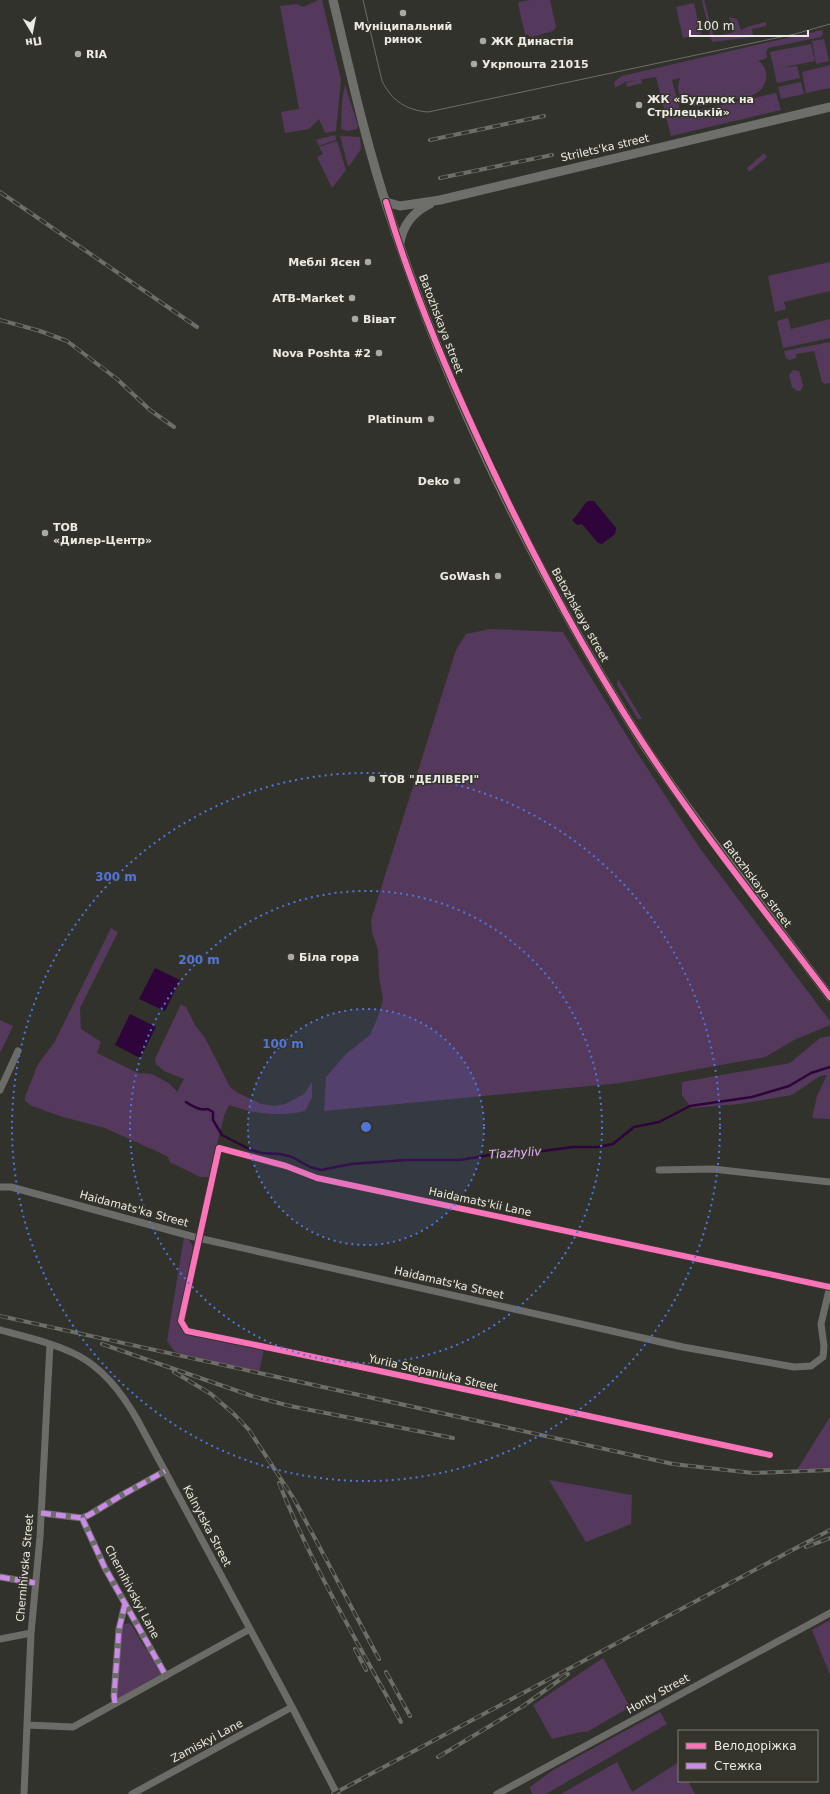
<svg xmlns="http://www.w3.org/2000/svg" width="830" height="1794" viewBox="0 0 830 1794" font-family="'DejaVu Sans',sans-serif">
  <style>
    .green { fill: #54395d }
    .water { fill: #2e043b }
    .lines { fill: none; stroke-linecap: round; stroke-linejoin: round }
    .stream { stroke: #2e043b; stroke-width: 2.5 }
    .street { stroke: #6b6b68; stroke-width: 7 }
    .secondary { stroke: #6e6e6a; stroke-width: 9 }
    .tram { stroke: #6d6d69; stroke-width: 1 }
    .rail-casing { stroke: #6d6d69; stroke-width: 4 }
    .rail { stroke: #34342a; stroke-width: 2.5; stroke-dasharray: 8; stroke-linecap: butt }
    .quiet { stroke: #ca8be6; stroke-width: 5; stroke-dasharray: 10 5; stroke-linecap: butt }
    .cycleway-casing { stroke: #34342a; stroke-width: 8 }
    .cycleway { stroke: #fb73b8; stroke-width: 6 }
    .ring { fill: none; stroke: #5075db; stroke-width: 2; stroke-dasharray: 2 4 }
    .poi-dot { fill: #aaaaa4; stroke: #34342a; stroke-width: 1.5 }
    .labels { text-anchor: middle; dominant-baseline: central; stroke-width: 3; stroke-linejoin: round; paint-order: stroke }
    .poi-label { font-size: 11px; font-weight: bold; fill: #ebeae4; stroke: #34342a; text-anchor: start }
    .street-label { font-size: 11px; fill: #ebeae4; stroke: #34342a }
    .water-label { font-size: 12px; font-style: italic; fill: #e4b0f7; stroke: #34342a }
    .centre { fill: #5075db; stroke: #34342a; stroke-width: 2 }
    .ring-label { font-size: 12px; text-anchor: middle; font-weight: bold; fill: #5075db; stroke: #34342a; stroke-width: 3; stroke-linejoin: round; paint-order: stroke }
  </style>
  <rect width="100%" height="100%" fill="#32322c"/>
  <path class="green" d="M318,0H322L341,80L336,131L325,133L319,119L309,129L285,133L281,112L299,109L280,6L296,4L303,7Z
    M530,0H550L556,27L553,31L532,37L525,34L518,4L519,2Z
    M702,0H704L714,37L733,32L729,17L737,19L741,30L747,27L766,22V26L752,29L753,37L712,42Z
    M694,3L701,34L683,38L676,7Z
    M822,30L823,34L821,37L768,48L766,53L767,58L758,61C769,67 769,84 758,92C751,98 737,98 729,100C714,103 688,114 680,96C677,90 678,84 680,78L672,80L681,114L776,93L781,110L671,136L656,77L625,82L615,88L614,82L622,76Z
    M824,39L829,61L816,64L812,41Z
    M811,44L815,61L780,68L797,66L800,78L777,83L770,52Z
    M830,65V88L806,93L802,72Z
    M641,79L642,83L627,87L626,83Z
    M801,82L804,94L781,99L778,87Z
    M345,85L358,126L357,129L348,131L341,129L342,101Z
    M335,135L336,140L319,146L316,140Z
    M340,136L360,137L361,149L350,165L348,166Z
    M337,141L346,170L332,188L317,157L323,154L319,147Z
    M764,153L767,157L749,172L747,168Z
    M830,262V291L784,302L786,309L775,312L768,276Z
    M788,318L791,329L830,319V338L783,348L777,321Z
    M830,342V383L826,384L822,382L814,351L796,354V358L790,360L786,358L784,351Z
    M793,370L799,371L803,385L801,391H797L792,387L789,375Z
    M490,629L563,632L638,754L699,847L830,1021V1025L794,1040L765,1057L621,1083L324,1111L326,1077L346,1054L370,1035L378,1017L383,1000L379,977L378,950L372,932L371,920L456,650L466,634Z
    M618,679L642,719H638L617,685Z
    M111,928L118,932L80,1008L81,1029L101,1042L97,1053L138,1073L152,1074L170,1084L177,1092L184,1079L164,1071L156,1064L155,1059L181,1004L186,1007L195,1025L205,1038L230,1087L238,1093L261,1104L275,1106L285,1104L304,1094L312,1082V1098L305,1111C278,1117 255,1114 229,1105L224,1116L209,1177H200L170,1162L167,1156L105,1128L63,1117L32,1106L25,1101V1097L38,1064L54,1043Z
    M0,1020L13,1026L0,1053Z
    M830,1036V1119L812,1118L817,1096L827,1075L820,1076L792,1095L739,1104L691,1108L682,1095V1082L790,1063L820,1038Z
    M184,1237L190,1241L193,1247L179,1320L186,1332L264,1349L259,1372L175,1352L167,1341Z
    M830,1417V1470L795,1473Z
    M549,1480L632,1495L631,1524L586,1542Z
    M830,1620V1675L812,1630Z
    M130,1623L161,1674L117,1699L121,1630L125,1624Z
    M603,1658L630,1707L587,1732H581L552,1739L533,1705Z
    M660,1712L667,1724L546,1794H532L530,1787L553,1770Z
    M617,1762L632,1792L679,1762V1781H688L695,1794H561Z"/>
  <path class="water" d="M588,501H594L616,528L615,534L602,544L598,543L582,524L577,525L572,520C581,512 581,507 588,501Z
    M155,968L180,980L165,1011L139,999Z
    M130,1014L156,1027L140,1058L115,1045Z"/>
  <g class="lines">
    <path class="stream" d="M186,1102C193,1107 200,1111 208,1109L213,1112V1120L222,1135L251,1150L262,1153L280,1154L292,1157L310,1167L321,1170L351,1164L405,1160H460L507,1152H535L573,1147H598L613,1144L634,1127L659,1122L690,1106L752,1097L789,1086L811,1073L830,1067"/>
    <path class="street" d="M0,1090L18,1051
      M659,1170L713,1169L830,1182
      M0,1187H11L198,1238L683,1347L794,1367L811,1366L823,1357L824,1346L821,1324L830,1286
      M0,1330C26,1337 54,1343 79,1356C105,1370 124,1396 138,1421L292,1707L337,1794
      M770,1455C576,1414 382,1370 187,1331L181,1321L219,1148L286,1166L317,1178L830,1287
      M41,1513L82,1518L89,1515L122,1495L165,1471
      M82,1518L105,1568L166,1676
      M0,1577L35,1583
      M0,1639L31,1633
      M115,1703L114,1696L119,1629L125,1604
      M27,1725L73,1727L250,1629
      M24,1794L31,1633L40,1537L50,1344
      M132,1794L292,1707
      M497,1794L830,1613"/>
    <path class="secondary" d="M333,0C350,71 366,144 389,213C449,399 538,577 642,742C670,785 701,826 731,866C764,910 797,953 830,997
      M386,202L400,206L440,200L830,107
      M400,243C403,224 413,212 430,204"/>
    <path class="tram" d="M363,0L382,81C392,101 406,110 428,112L795,34L830,24"/>
    <defs>
      <path id="rail" d="M430,140L544,116
        M440,178L552,155
        M0,192L197,327
        M0,320L40,331L67,341L117,379L150,410L174,427
        M0,1316L673,1464L753,1473L830,1470
        M102,1344L252,1396L290,1406L453,1438
        M174,1372L211,1394L235,1415L249,1430L294,1499L379,1659
        M279,1483C312,1566 358,1643 401,1722
        M806,1547L830,1538
        M355,1649L366,1670
        M386,1672L410,1716
        M438,1757L523,1706L568,1674
        M333,1794L830,1530"/>
    </defs>
    <use href="#rail" class="rail-casing"/>
    <use href="#rail" class="rail"/>
    <path class="quiet" d="M41,1513L82,1518L89,1515L122,1495L165,1471
      M82,1518L105,1568L166,1676
      M0,1577L35,1583
      M115,1703L114,1696L119,1629L125,1604"/>
    <defs>
      <path id="cycleway" d="M386,202C409,281 441,358 476,434C534,561 602,688 683,802C730,869 781,932 830,997
        M770,1455C576,1414 382,1370 187,1331L181,1321L219,1148L286,1166L317,1178L830,1287"/>
    </defs>
    <use href="#cycleway" class="cycleway-casing"/>
    <use href="#cycleway" class="cycleway"/>
  </g>
  <circle cx="366" cy="1127" r="118" fill="#5075db" fill-opacity=".12"/>
  <g class="ring">
    <circle cx="366" cy="1127" r="118"/>
    <circle cx="366" cy="1127" r="236"/>
    <circle cx="366" cy="1127" r="354"/>
  </g>
  <g class="poi-dot">
    <circle cx="403" cy="13" r="4"/>
    <circle cx="483" cy="41" r="4"/>
    <circle cx="78" cy="54" r="4"/>
    <circle cx="474" cy="64" r="4"/>
    <circle cx="639" cy="105" r="4"/>
    <circle cx="368" cy="262" r="4"/>
    <circle cx="352" cy="298" r="4"/>
    <circle cx="355" cy="319" r="4"/>
    <circle cx="379" cy="353" r="4"/>
    <circle cx="431" cy="419" r="4"/>
    <circle cx="457" cy="481" r="4"/>
    <circle cx="45" cy="533" r="4"/>
    <circle cx="498" cy="576" r="4"/>
    <circle cx="372" cy="779" r="4"/>
    <circle cx="291" cy="957" r="4"/>
  </g>
  <g class="labels">
    <g class="poi-label">
      <text x="403" y="26" text-anchor="middle">Муніципальний<tspan x="403" dy="13">ринок</tspan></text>
      <text x="491" y="41">ЖК Династія</text>
      <text x="86" y="54">RIA</text>
      <text x="482" y="64">Укрпошта 21015</text>
      <text x="647" y="99">ЖК «Будинок на<tspan x="647" dy="13">Стрілецькій»</tspan></text>
      <text x="360" y="262" text-anchor="end">Меблі Ясен</text>
      <text x="344" y="298" text-anchor="end">ATB-Market</text>
      <text x="363" y="319">Віват</text>
      <text x="371" y="353" text-anchor="end">Nova Poshta #2</text>
      <text x="423" y="419" text-anchor="end">Platinum</text>
      <text x="449" y="481" text-anchor="end">Deko</text>
      <text x="53" y="527">ТОВ<tspan x="53" dy="13">«Дилер-Центр»</tspan></text>
      <text x="490" y="576" text-anchor="end">GoWash</text>
      <text x="380" y="779">ТОВ "ДЕЛІВЕРІ"</text>
      <text x="299" y="957">Біла гора</text>
    </g>
    <g class="street-label">
      <text transform="translate(605 148) rotate(-13)">Strilets'ka street</text>
      <text transform="translate(441 324) rotate(69)">Batozhskaya street</text>
      <text transform="translate(580 615) rotate(61)">Batozhskaya street</text>
      <text transform="translate(757 884) rotate(53)">Batozhskaya street</text>
      <text transform="translate(480 1202) rotate(12)">Haidamats'kii Lane</text>
      <text transform="translate(134 1209) rotate(15)">Haidamats'ka Street</text>
      <text transform="translate(449 1283) rotate(13)">Haidamats'ka Street</text>
      <text transform="translate(433 1373) rotate(13)">Yuriia Stepaniuka Street</text>
      <text transform="translate(207 1526) rotate(62)">Kalnytska Street</text>
      <text transform="translate(25 1568) rotate(-85)">Chernihivska Street</text>
      <text transform="translate(132 1592) rotate(62)">Chernihivskyi Lane</text>
      <text transform="translate(658 1694) rotate(-29)">Honty Street</text>
      <text transform="translate(207 1741) rotate(-28)">Zamiskyi Lane</text>
    </g>
    <g class="water-label">
      <text transform="translate(515 1153) rotate(-4)">Tiazhyliv</text>
    </g>
  </g>
  <circle cx="366" cy="1127" r="6" class="centre"/>
  <g class="ring-label">
    <text x="116" y="881">300 m</text>
    <text x="199" y="964">200 m</text>
    <text x="283" y="1048">100 m</text>
  </g>
  <rect x="678" y="1730" width="140" height="52" fill="#34342a" stroke="#7d7d74"/>
  <rect x="686" y="1743" width="20" height="6" fill="#fb73b8" stroke="#7d7d74"/>
  <text x="714" y="1750" font-size="12" fill="#ebeae4">Велодоріжка</text>
  <rect x="686" y="1763" width="20" height="6" fill="#ca8be6" stroke="#7d7d74"/>
  <text x="714" y="1770" font-size="12" fill="#ebeae4">Стежка</text>
  <g transform="translate(32 32) rotate(170)" stroke="#34342a" stroke-width="3" paint-order="stroke">
  <path d="M0-3L7 15L0 10L-7 15Z" fill="#ebeae4"/>
  <text y="-6" font-size="11" font-weight="bold" text-anchor="middle" fill="#ebeae4">Пн</text>
  </g>
  <path d="M690 30v6h118v-6" fill="none" stroke="#ebeae4" stroke-width="2"/>
  <text x="696" y="30" font-size="12" fill="#ebeae4" stroke="#34342a" stroke-width="3" paint-order="stroke">100 m</text>
</svg>
